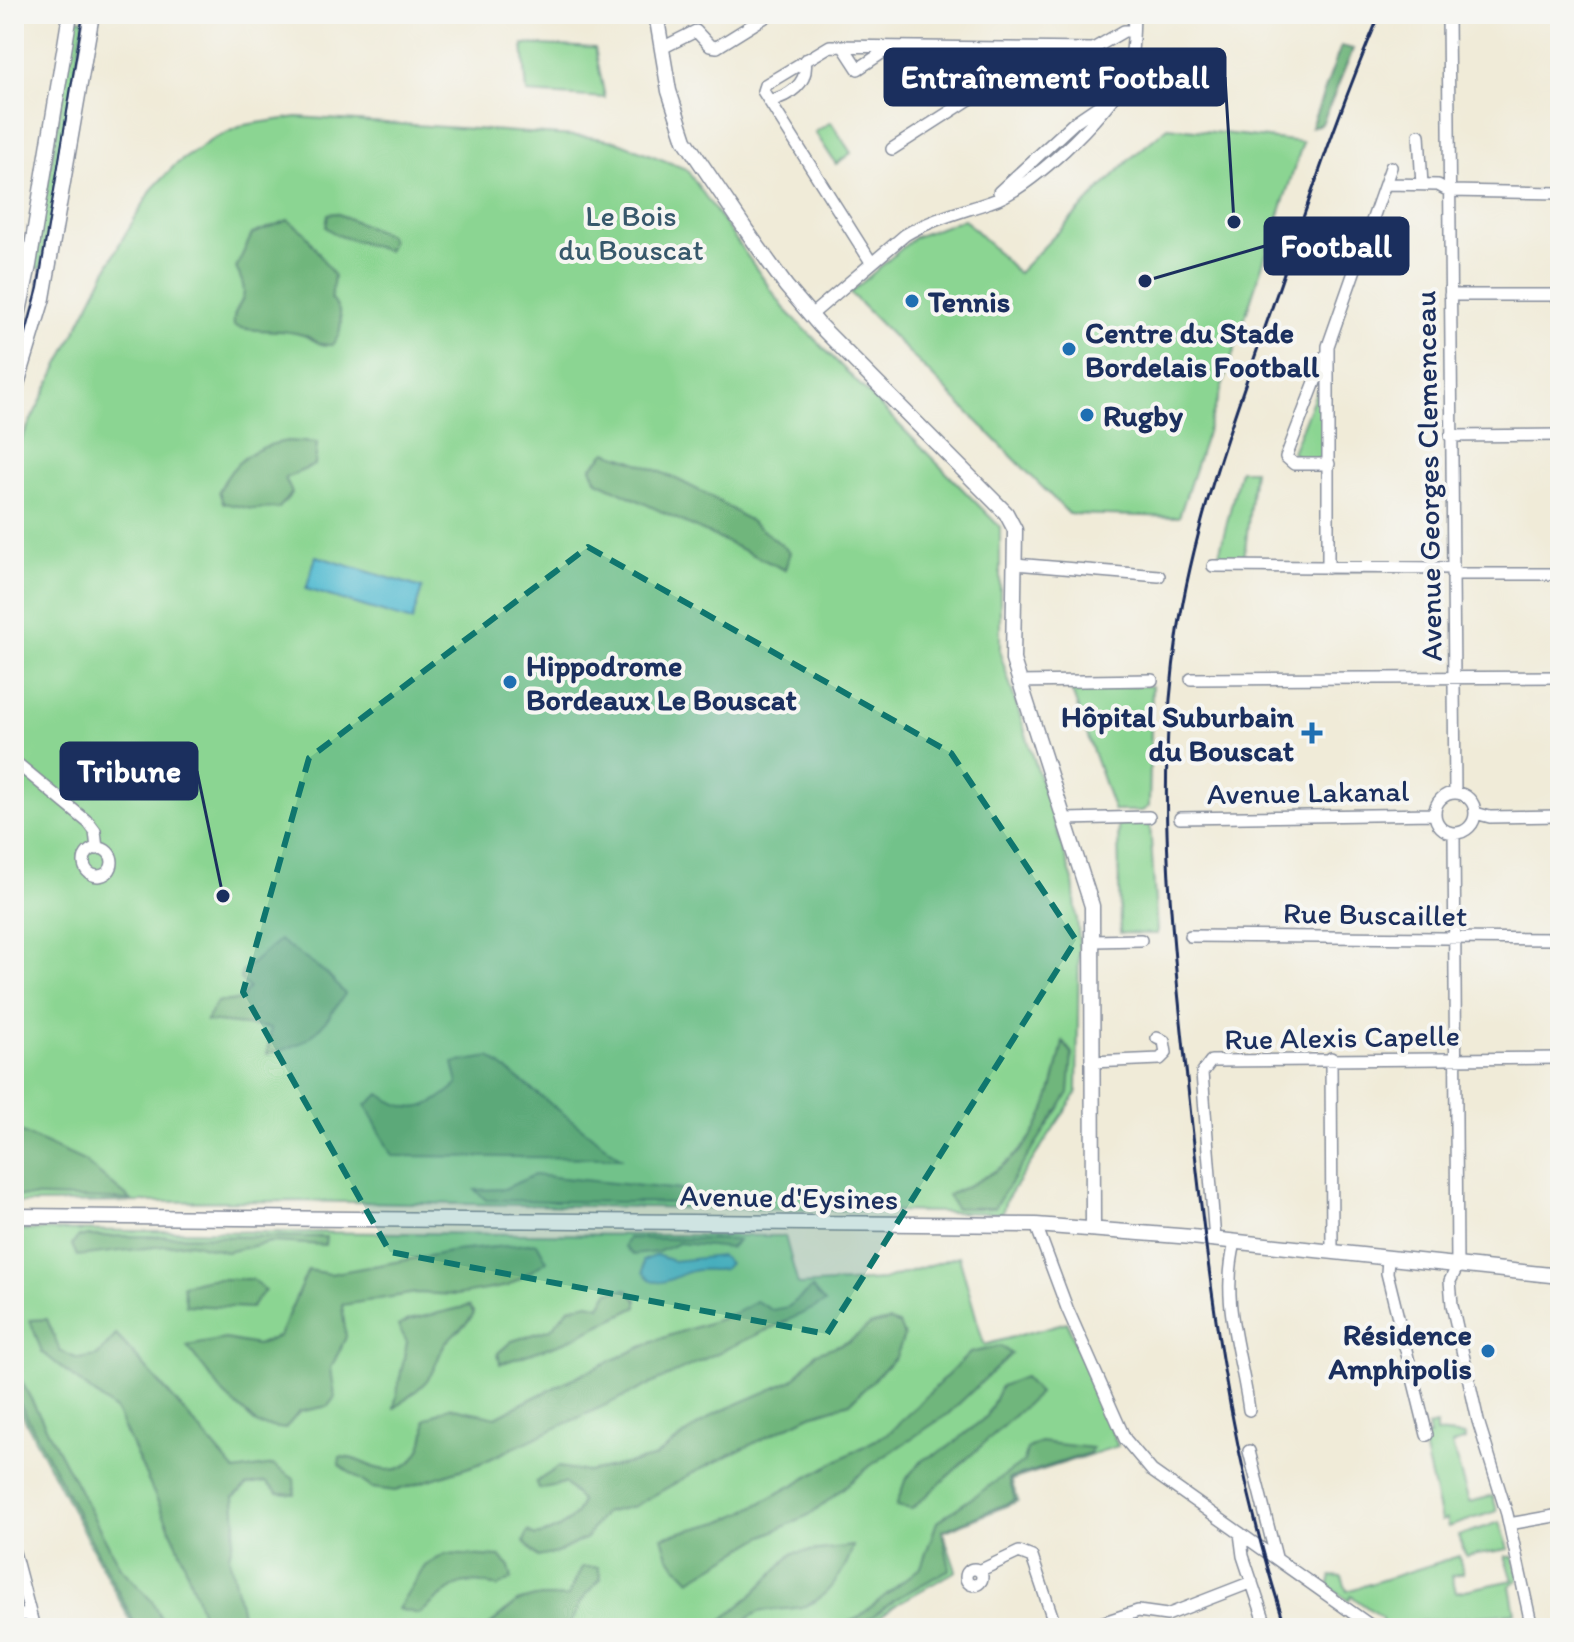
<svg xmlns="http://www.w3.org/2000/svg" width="1574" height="1642" viewBox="0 0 1574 1642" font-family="Itim,sans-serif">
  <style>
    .green { fill: #8bd592; stroke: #538278; stroke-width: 2 }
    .forest { fill: #70b67c; stroke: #46726d; stroke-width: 2 }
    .water { fill: #54bcd1; stroke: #387698; stroke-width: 2 }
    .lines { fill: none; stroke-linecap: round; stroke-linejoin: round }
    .minor-casing { stroke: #868d9b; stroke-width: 14 }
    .tertiary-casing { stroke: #868d9b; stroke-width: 17 }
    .minor { stroke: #fff; stroke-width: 11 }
    .tertiary { stroke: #fff; stroke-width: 14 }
    .tram { stroke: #1b2f5e; stroke-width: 2 }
    .rail { stroke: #1b2f5e; stroke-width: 3 }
    .marked { fill: #0f766e; fill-opacity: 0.2; stroke: #0f766e; stroke-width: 6; stroke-dasharray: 16 10; stroke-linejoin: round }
    .poi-dot { fill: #1f6fb2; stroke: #f6f6f2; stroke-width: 3 }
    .labels { text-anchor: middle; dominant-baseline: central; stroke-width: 8; stroke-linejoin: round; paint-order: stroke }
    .park-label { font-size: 30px; fill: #37586b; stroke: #f6f6f2 }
    .poi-label { font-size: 30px; font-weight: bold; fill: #1b2f5e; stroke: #f6f6f2; text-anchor: start }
    .street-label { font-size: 30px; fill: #1b2f5e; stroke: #f6f6f2 }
    .leader { fill: none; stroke: #1b2f5e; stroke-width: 3 }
    .callout-dot { fill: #1b2f5e; stroke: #f6f6f2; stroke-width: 3 }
    .callout { fill: #1b2f5e; stroke: #1b2f5e; stroke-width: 3 }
    .callout-label { font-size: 32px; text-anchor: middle; font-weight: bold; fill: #fff }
  </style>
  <rect width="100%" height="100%" fill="#f6f6f2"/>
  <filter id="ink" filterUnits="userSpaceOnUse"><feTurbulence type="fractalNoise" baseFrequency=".0125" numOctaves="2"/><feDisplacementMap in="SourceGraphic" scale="16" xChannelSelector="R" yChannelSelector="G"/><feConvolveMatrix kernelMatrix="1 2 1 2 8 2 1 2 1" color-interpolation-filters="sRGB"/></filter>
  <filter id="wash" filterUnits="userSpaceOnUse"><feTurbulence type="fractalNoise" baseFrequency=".006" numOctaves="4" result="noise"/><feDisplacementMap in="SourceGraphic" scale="32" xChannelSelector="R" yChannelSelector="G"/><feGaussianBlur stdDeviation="1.8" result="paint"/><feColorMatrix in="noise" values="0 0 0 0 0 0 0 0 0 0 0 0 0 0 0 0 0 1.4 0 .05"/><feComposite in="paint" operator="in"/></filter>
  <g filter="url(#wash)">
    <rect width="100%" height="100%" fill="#f0ebd8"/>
    <path class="green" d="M75,18L84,20L44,269L34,267Z
      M523,44L595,48L605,98L527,93Z
      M297,117L589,137L616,141L686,169L784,308L1000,527V653L1073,881L1079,939L1077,1093L1006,1200L1002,1213L291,1201L14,1203V454L120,243L153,188L175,165L213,139L244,125Z
      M831,122L851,153L836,164L815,132Z
      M1168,127L1303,142L1179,517L1069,514L850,293L915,237L964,219L1018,273L1130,159Z
      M1317,390L1324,393V456L1317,460H1300L1292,452Z
      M1240,470H1254L1244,560H1223L1219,554Z
      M1070,686H1152L1149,806L1142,811H1114Z
      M1118,824H1150L1157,934L1120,933Z
      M14,1230L785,1236L798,1285L883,1280L959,1256L984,1345L1067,1322L1118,1446L1011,1480L1018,1501L943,1532L956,1571L900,1602L864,1628H134L14,1399Z
      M1436,1425V1433L1465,1436V1440L1452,1445L1469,1502L1493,1496L1497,1511L1448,1527L1446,1519L1441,1521L1422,1438L1429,1436L1427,1427Z
      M1500,1522L1509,1549L1466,1556L1458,1536Z
      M1459,1556L1463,1573L1452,1576L1456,1592L1513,1580L1505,1556L1513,1557L1519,1579L1510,1586L1515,1613L1382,1625V1618L1351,1596L1349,1601L1328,1586L1331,1576L1342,1577L1347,1591Z"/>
    <path class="forest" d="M1341,46L1353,49L1322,124L1311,127Z
      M336,213L388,235L391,241L387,251L335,234L326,227L328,214Z
      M288,220L304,232L334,276L331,299C344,311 344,332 332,345C317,346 316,339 303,335C280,327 257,334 234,326C231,300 256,306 236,268L252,234Z
      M287,441L317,443L315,465L285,478L292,493L279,508L252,509L223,503L219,491C234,460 253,447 287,441Z
      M606,452C672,472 738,507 790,552L785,570L597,481L591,468Z
      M279,940L327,974L345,994C319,1031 313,1044 267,1054L271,1028L206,1021L217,1002L240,1000L249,988L240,979L242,972Z
      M1063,1042L1072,1053L1069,1093L994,1208H955L948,1195C1033,1159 1045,1129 1063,1042Z
      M490,1057L621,1158L392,1156L366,1105L380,1094C412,1118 431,1108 458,1084L453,1063Z
      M14,1129L84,1161L131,1200L14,1196Z
      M534,1175L681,1190L685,1203L486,1200L475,1190L504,1189Z
      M79,1236L326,1237L325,1245L271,1242L226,1252L190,1243L77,1256L72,1245Z
      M628,1238L738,1240L730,1248L679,1243L658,1252L633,1255L624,1247Z
      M537,1243L547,1261L508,1286L457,1295L416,1293L342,1305L346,1337L331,1368L335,1397L328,1406L299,1412L285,1429L258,1425L223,1393L187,1346L225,1339L257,1345L279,1336L308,1270L330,1274L455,1251Z
      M209,1279H252L265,1290L251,1308L186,1305L183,1285Z
      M812,1288L825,1303L479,1464L395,1491L372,1488L339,1465L340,1457C356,1457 363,1464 376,1468C409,1478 428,1448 425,1420L449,1407L496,1417C547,1390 600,1365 653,1342C689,1326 722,1324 756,1301L772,1310L788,1307Z
      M627,1289L637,1300V1307L567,1341L500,1364L498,1353L512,1341L551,1329L569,1308L588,1303L600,1306L608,1292Z
      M469,1306L474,1313C467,1326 457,1330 448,1340C438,1352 437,1369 427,1380C424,1385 398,1406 394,1408L407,1342L398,1326L409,1320Z
      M47,1319L60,1351L78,1359L97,1356L116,1335C158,1379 195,1425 235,1471L273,1465L294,1479L295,1494L278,1493L266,1482L248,1485L234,1497L236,1525L229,1556L245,1628H207L179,1548L116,1411L42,1352L30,1320Z
      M889,1321L899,1324L904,1336L896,1357L850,1403L811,1415L693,1473L635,1506L604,1513L586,1538L557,1553L538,1557L524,1542L528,1531L535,1536C553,1533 578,1521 581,1501L565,1483L539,1489L536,1482L559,1467L589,1472L653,1458L714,1414L793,1380L816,1353L850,1341L870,1325Z
      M1001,1346L1011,1354L948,1414L870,1466L813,1513L764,1536L690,1580L668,1557L662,1537L720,1522L744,1512L890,1432L970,1353Z
      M14,1367L120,1567L152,1601L166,1628H137L14,1392Z
      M1024,1377L1039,1393L912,1509L896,1506L906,1478L924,1459L946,1449L987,1416L1001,1386Z
      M1040,1442L1092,1448L1090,1453L1009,1479L1015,1500L942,1531L950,1569L899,1597L857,1628H834L856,1619L921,1567L937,1522L1024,1462L1027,1449Z
      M853,1546C847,1568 826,1602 801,1607C773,1613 761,1602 738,1628H712L751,1596L793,1553Z
      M445,1554L500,1557L509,1566L512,1579L498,1587C457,1573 449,1592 419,1614L398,1609L425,1566Z
      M582,1567H598L601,1579L584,1597L568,1628H486L517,1602L535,1597H568Z"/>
    <path class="water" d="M316,556L422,588L412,621L306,589Z
      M656,1255L673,1261L721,1256L729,1263L724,1269C715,1271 706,1269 697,1270C676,1272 659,1295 643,1272V1261Z"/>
  </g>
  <g filter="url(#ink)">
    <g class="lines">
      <defs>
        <path id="minor" d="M1448,14L1455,793
          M843,46L858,69L888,49
          M662,48L696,31L710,46L717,47L770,14
          M1093,49L1120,87
          M769,101C789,96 809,84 805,60
          M1419,135L1422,185
          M892,149L1046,50
          M1386,184L1438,185L1449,191L1560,193
          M999,192L1076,121L1107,100
          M871,262L763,91L765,85L830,46L1093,49L1124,31H1133
          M1450,295H1560
          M811,315L905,235C932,219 961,212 990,202C1029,190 1106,116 1124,80C1134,59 1133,37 1134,14
          M1325,356L1286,457L1294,464H1329
          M1450,436L1560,435
          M1015,564L1159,576
          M1213,566L1452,568
          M1328,568V346L1391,167
          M1452,574H1560
          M1191,679L1560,677
          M1018,682L1152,680
          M14,761L89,823L95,831L97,849
          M1435 813a20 20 0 1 1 40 0a20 20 0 1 1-40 0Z
          M1475,813L1490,817L1560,816
          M1180,818L1435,814
          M1067,819L1149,817
          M1454,833L1457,1267L1450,1281L1452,1305L1478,1421L1507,1514L1532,1628
          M84 862a14 14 0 1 1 28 0a14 14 0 1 1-28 0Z
          M1190,936L1560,939
          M1093,941L1141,940
          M1331,1058L1332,1252
          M1092,1062L1160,1059L1166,1053L1164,1041L1157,1038
          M1036,1225L1067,1308L1125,1439L1152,1471L1374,1628
          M1215,1240L1202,1073L1211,1061L1560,1058
          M1235,1243C1220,1302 1241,1350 1249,1410
          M1388,1259L1387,1273L1427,1435
          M1249,1451L1276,1557
          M1509,1524L1560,1515
          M1240,1533L1243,1556L1267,1628
          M14,1552L34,1628
          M966 1577a8 8 0 1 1 16 0a8 8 0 1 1-16 0Z
          M979,1571L1019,1552L1032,1557L1056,1628
          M14,1617L30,1613
          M1086,1628L1138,1611L1167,1615L1252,1582"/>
        <path id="tertiary" d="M656,14L669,91L685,140L746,230L786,286L820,326L1006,513L1015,530L1013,660L1092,906L1093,1229
          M14,335L29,265L70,14
          M14,394L43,298L92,14
          M14,1216L1036,1225L1192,1237L1560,1276"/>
      </defs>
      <use href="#minor" class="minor-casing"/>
      <use href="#tertiary" class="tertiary-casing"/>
      <use href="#minor" class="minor"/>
      <use href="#tertiary" class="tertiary"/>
      <path class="tram" d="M14,379L38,288L83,14"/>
      <path class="rail" d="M1286,1628C1228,1452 1207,1271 1188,1088C1172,935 1154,785 1178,631C1196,515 1238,406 1276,296C1309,201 1340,106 1380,14"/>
    </g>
  </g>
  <path class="marked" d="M588,547L951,753L1076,940L827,1334L390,1252L243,992L309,758Z"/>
  <g class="poi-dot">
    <circle cx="912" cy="301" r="8"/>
    <circle cx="1069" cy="349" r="8"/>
    <circle cx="1087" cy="415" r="8"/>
    <circle cx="510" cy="682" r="8"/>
    <path d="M1308 721h8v8h8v8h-8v8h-8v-8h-8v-8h8z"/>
    <circle cx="1488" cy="1351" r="8"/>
  </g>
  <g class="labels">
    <g class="park-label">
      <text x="631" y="215">Le Bois<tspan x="631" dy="34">du Bouscat</tspan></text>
    </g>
    <g class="poi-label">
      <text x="928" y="301">Tennis</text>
      <text x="1085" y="332">Centre du Stade<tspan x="1085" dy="34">Bordelais Football</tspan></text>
      <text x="1103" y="415">Rugby</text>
      <text x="526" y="665">Hippodrome<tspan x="526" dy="34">Bordeaux Le Bouscat</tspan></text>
      <text x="1294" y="716" text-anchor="end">Hôpital Suburbain<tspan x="1294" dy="34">du Bouscat</tspan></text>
      <text x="1472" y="1334" text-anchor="end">Résidence<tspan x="1472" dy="34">Amphipolis</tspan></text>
    </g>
    <g class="street-label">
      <text transform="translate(1428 476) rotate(-91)">Avenue Georges Clemenceau</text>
      <text transform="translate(1308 792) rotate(-1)">Avenue Lakanal</text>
      <text transform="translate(1375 914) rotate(1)">Rue Buscaillet</text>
      <text transform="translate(1342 1037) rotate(-1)">Rue Alexis Capelle</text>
      <text transform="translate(789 1197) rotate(1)">Avenue d'Eysines</text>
    </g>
  </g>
  <path class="leader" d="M1234 222L1225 77M1145 281L1265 246M223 896L197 771"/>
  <g class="callout-dot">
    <circle cx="1234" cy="222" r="8"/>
    <circle cx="1145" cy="281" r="8"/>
    <circle cx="223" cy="896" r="8"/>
  </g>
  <g class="callout">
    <rect x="885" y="49" width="340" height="56" rx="8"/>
    <rect x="1265" y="218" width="143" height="56" rx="8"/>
    <rect x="61" y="743" width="136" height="56" rx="8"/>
  </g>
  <g class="callout-label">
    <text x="1055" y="88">Entraînement Football</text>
    <text x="1336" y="257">Football</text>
    <text x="129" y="782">Tribune</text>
  </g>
  <rect width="1574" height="1642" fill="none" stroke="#f6f6f2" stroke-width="48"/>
</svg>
